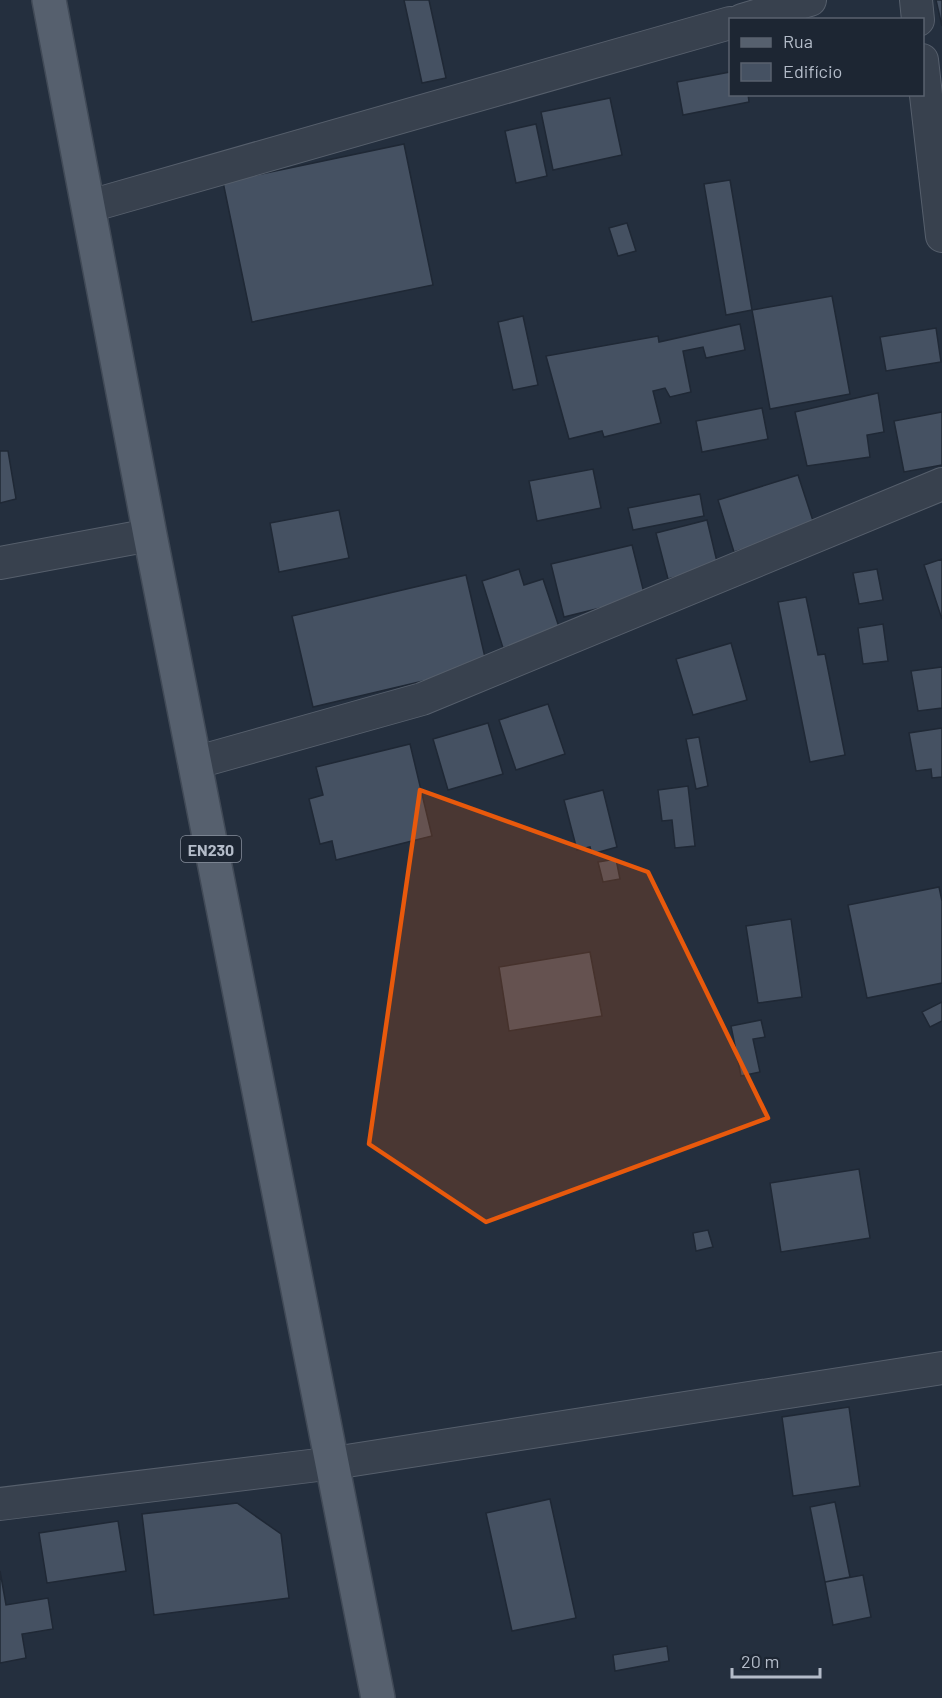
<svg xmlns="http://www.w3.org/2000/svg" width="942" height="1698" viewBox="0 0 942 1698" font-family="Barlow,sans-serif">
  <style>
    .building { fill: #455162; stroke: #1f2835; stroke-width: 1.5 }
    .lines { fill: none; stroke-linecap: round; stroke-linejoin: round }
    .minor-casing { stroke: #565f6c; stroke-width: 34 }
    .primary-casing { stroke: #414a57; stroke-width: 36 }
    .minor { stroke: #38414e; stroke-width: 32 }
    .primary { stroke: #56606e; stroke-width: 33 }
    .marked { fill: #e8590c; fill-opacity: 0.2; stroke: #e8590c; stroke-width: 4.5; stroke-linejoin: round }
    .labels { text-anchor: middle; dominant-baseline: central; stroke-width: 4.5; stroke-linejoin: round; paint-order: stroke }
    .shield { fill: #1d2633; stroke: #878f9c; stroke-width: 1.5 }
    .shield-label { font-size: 16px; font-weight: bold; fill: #b4bcc9 }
  </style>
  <rect width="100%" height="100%" fill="#242f3e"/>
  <path class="building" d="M404,0H429L446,78L422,83Z
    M936,0H942V26Z
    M730,72V94H748L749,102L683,115L677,82Z
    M610,98L622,155L553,170L541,112Z
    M536,124L547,176L516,183L505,131Z
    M404,144L433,285L252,322L223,182Z
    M730,180L752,310L726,315L704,184Z
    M627,223L636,251L618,256L609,228Z
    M832,296L850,394L770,409L752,310Z
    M523,316L538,385L513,390L498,322Z
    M740,324L745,350L706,358L703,347L683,351L691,392L670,397L665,388L653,391L661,423L604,437L602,431L569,439L546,356L658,336L659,342Z
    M936,328L941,362L886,371L880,337Z
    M878,393L884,432L867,435L870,457L807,466L795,412Z
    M762,408L768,439L702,452L696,421Z
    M942,412V465L904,472L894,421Z
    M0,451H8L16,499L0,503Z
    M593,469L601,508L537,521L529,481Z
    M798,475L815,527L734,552L718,500Z
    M700,494L704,516L633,530L628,508Z
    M339,510L349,558L279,572L270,523Z
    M707,520L718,566L668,579L656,533Z
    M632,545L645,597L564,617L551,564Z
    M942,559V619L924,565Z
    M519,569L524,585L543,579L560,630L503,648L482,581Z
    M877,569L883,600L859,604L853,573Z
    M466,575L487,666L313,707L292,616Z
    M806,597L818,655L825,654L845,755L810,762L778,602Z
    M883,624L888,661L863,664L858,628Z
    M731,643L747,700L693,715L676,659Z
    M942,667V708L918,711L911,671Z
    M548,704L565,754L516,770L499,720Z
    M488,723L503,774L448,790L433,739Z
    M942,728V777L932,778L931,769L916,771L909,733Z
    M699,737L708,786L696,789L686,739Z
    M410,744L432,836L336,860L332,841L320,844L309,799L323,795L316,767Z
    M688,786L695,846L675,848L672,820L662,821L658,790Z
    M603,790L617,847L592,854L590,847L577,850L564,800Z
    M616,859L620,879L603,882L598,862Z
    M939,887L942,901V983L867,998L848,905Z
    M791,919L802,997L758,1003L746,926Z
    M590,952L602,1016L509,1031L499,967Z
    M942,1002V1021L930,1027L922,1012Z
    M761,1020L765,1037L753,1039L760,1072L741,1076L731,1026Z
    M859,1169L870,1238L781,1252L770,1183Z
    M708,1230L713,1247L696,1251L693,1233Z
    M849,1407L860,1486L793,1496L782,1417Z
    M550,1499L576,1618L512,1631L486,1513Z
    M835,1502L850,1577L825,1582L810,1507Z
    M237,1503L281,1534L289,1598L154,1615L142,1514Z
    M118,1521L126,1571L47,1583L39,1533Z
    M0,1571L6,1605L48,1598L53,1629L22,1634L26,1658L0,1663Z
    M863,1575L871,1617L833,1625L825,1582Z
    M667,1646L669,1661L615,1671L613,1655Z"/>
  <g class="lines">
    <defs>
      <path id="minor" d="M916,0L918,20
        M742,20L810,0
        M922,60L942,236
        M90,206L730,23
        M0,563L150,535
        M194,763L422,699L942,484
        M0,1504L334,1463L942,1368"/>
      <path id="primary" d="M49,0L150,535L378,1698"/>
    </defs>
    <use href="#minor" class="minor-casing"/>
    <use href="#primary" class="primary-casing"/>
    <use href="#minor" class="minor"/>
    <use href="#primary" class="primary"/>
  </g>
  <path class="marked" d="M420,790L648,872L768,1118L486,1222L369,1144Z"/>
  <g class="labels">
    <rect class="shield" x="181" y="836" width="60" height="26" rx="4.5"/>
    <g class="shield-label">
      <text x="211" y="849">EN230</text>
    </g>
  </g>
  <rect x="729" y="18" width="195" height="78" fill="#1d2633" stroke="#59626f" stroke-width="1.5"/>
  <rect x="741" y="38" width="30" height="9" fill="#56606e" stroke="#59626f" stroke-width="1.5"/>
  <text x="783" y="48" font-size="18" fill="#b4bcc9">Rua</text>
  <rect x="741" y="63" width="30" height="18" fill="#455162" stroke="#59626f" stroke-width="1.5"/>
  <text x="783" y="78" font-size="18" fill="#b4bcc9">Edifício</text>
  <path d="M732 1668v9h88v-9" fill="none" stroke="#b4bcc9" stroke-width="3"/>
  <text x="741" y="1668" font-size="18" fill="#b4bcc9" stroke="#1d2633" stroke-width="4.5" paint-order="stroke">20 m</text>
</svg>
